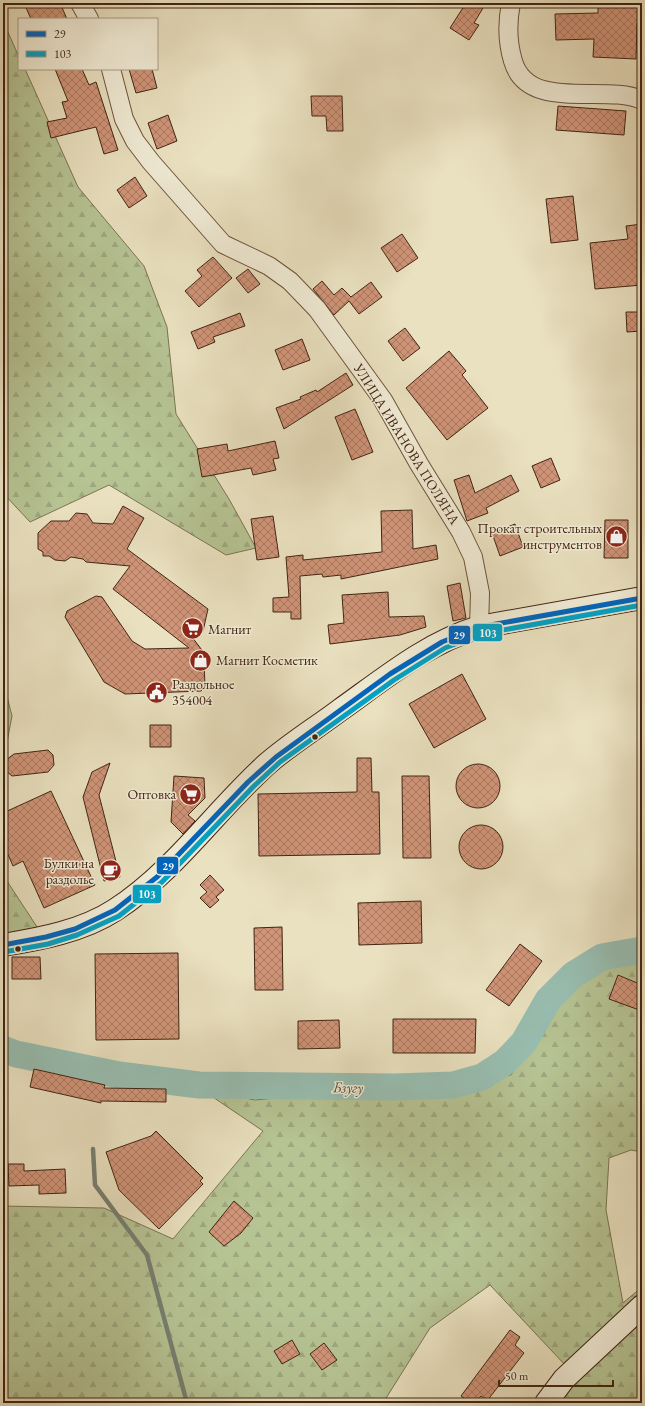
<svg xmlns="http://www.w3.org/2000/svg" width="645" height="1406" viewBox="0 0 645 1406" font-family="'EB Garamond',serif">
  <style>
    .forest { fill: url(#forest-firs); stroke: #7c7452 }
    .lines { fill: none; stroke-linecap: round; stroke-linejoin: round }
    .stream { stroke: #768071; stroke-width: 4.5 }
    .river { stroke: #98beb1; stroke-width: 27 }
    .building { fill: url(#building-cross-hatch); stroke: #422412 }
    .street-casing { stroke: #6c533e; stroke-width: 20 }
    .secondary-casing { stroke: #422412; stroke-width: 24 }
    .street { stroke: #f1ecd6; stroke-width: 18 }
    .secondary { stroke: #f1ecd6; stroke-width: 22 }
    .bus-1-casing { stroke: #f1ecd6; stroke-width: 8 }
    .bus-2-casing { stroke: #f1ecd6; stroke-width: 8 }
    .bus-1 { stroke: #0065bd; stroke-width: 5 }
    .bus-2 { stroke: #03a2c5; stroke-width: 5 }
    .bus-dot { fill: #422412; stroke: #f1ecd6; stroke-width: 1.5 }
    .labels { text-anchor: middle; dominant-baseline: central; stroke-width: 3; stroke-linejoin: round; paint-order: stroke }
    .street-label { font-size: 14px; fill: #422412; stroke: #f1ecd6 }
    .poi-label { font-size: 14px; fill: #422412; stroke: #f1ecd6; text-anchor: end }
    .water-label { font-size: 15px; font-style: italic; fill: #584a3a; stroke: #f1ecd6 }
    .line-badge { stroke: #f1ecd6; stroke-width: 1.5 }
    .badge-label { font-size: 11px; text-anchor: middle; font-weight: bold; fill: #fff }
  </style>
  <defs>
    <pattern id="forest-firs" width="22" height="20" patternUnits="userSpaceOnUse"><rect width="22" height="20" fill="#b6c393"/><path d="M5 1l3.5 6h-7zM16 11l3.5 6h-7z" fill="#9ea77e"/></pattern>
    <pattern id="building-cross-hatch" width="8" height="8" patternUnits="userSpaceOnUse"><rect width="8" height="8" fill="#d09478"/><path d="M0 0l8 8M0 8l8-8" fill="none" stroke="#aa7961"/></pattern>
  </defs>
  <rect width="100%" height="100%" fill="#eae1c0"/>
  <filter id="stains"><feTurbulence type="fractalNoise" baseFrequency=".005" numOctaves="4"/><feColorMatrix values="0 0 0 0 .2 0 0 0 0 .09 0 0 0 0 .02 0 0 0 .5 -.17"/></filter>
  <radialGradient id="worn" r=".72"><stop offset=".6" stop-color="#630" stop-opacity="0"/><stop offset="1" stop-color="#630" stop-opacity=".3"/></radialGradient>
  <path class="forest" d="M3,21L19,57V69H25L78,187L144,266L167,327L176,414L229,499L256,548L226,555L109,485L30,522L3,493Z
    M3,681L12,716L3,763Z
    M3,875L41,933L3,938Z
    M642,960V1152L631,1150L609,1158L606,1210L623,1303L642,1287V1403H539L566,1366L490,1285L430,1328L383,1403H3V1206L104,1208L173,1239L263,1131L201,1089L255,1100L511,1075L584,965Z"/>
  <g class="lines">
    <path class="stream" d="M93,1149L95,1185L147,1255L187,1403"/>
    <path class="river" d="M3,1049L16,1054L119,1075L199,1085L395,1087L453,1085L482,1077L505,1062L524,1042L548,1000L573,975L602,957L642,950"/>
  </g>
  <path class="building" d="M24,3H60L67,19H31Z
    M466,3H486L474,23L479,25L469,40L450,28Z
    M598,5H642V23H637L636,59L593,57L594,39L556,40L555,14L598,13Z
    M55,69H82L89,85L96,82L118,150L104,154L96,127L51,138L47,122L67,118L62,102L68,101Z
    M129,69H152L157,88L136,93Z
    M311,96H342L343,131H327L326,116H312Z
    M558,106L626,111L624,135L556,130Z
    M168,115L177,141L157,149L148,123Z
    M135,177L147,196L129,208L117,190Z
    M573,196L578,240L551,243L546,199Z
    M642,224V285L595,289L590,243L628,239L626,226Z
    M402,234L418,258L397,272L381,248Z
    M213,257L232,278L199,307L185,291L202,276L197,270Z
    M248,269L260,284L248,293L236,278Z
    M322,281L334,295L342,288L351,297L371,282L382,297L359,314L349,301L334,315L313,289Z
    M626,312H642V331L627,332Z
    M240,313L245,326L213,337L215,342L198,349L191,332Z
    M405,328L420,348L403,361L388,341Z
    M302,339L310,360L283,370L275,350Z
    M449,351L466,371L462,375L488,408L447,440L406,388Z
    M346,373L353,385L284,429L276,408L301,399L300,397L316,390L317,392Z
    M355,409L373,452L352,460L335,417Z
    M275,441L279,458L273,459L276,470L253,475L251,468L202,477L197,449L227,444L228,451Z
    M551,458L560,480L541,488L532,466Z
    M469,475L475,493L511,475L519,491L486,508L488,513L467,521L454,480Z
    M123,506L144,518L127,549L208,609L203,631L192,637L208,658L204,661L205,687L201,691L125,694L104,682L65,617L67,611L96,596L102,597L132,641L145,649L189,648L113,589L130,566L86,562L83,559L71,557L65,561L55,560L49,556H43V552L38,549V533L51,521H69L76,513L87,514L93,523L113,524Z
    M412,510L413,549L436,545L438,559L341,579V575L323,577L322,574L300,576L301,619H291V612H273V598L289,597L286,557L303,555V560L382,552L381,511Z
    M273,516L279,557L257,560L251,519Z
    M605,520H628V558H604Z
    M515,524L523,547L500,556L492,533Z
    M460,583L466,618L453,621L447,586Z
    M388,592L389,617L424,616L426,627L400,635L330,644L328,625L344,623L342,595Z
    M462,674L486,719L434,748L409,704Z
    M150,725H171V747H150Z
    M48,750L53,755L54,765L48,772L12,776L6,771V760L14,754Z
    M357,758H371L372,792H379L380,854L259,856L258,794L357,792Z
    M110,763L99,795L120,877L104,881L83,797L92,772Z
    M456 786a22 22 0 1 1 44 0a22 22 0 1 1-44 0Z
    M174,776L204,778L205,798L188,815L195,821L183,834L171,822Z
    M402,776H429L431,858H403Z
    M51,791L95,885L44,908L23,861L13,866L3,843V813Z
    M459 847a22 22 0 1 1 44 0a22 22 0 1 1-44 0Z
    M210,875L224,890L216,897L219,900L210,908L200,898L207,892L200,885Z
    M421,901L422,943L359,945L358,903Z
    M282,927L283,990H255L254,928Z
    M520,944L542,961L509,1006L486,990Z
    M178,953L179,1039L96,1040L95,954Z
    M12,957H40L41,979H12Z
    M618,975L642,985V1011L609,999Z
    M393,1019H476L475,1053H393Z
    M339,1020L340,1048L298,1049V1021Z
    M34,1069L105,1085L104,1088L166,1089V1102L101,1101V1103L30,1087Z
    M156,1131L203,1178L200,1181L203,1184L159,1229L119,1190L106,1152L151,1136Z
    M8,1164H24V1171L65,1169L66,1193L39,1194V1185L9,1186Z
    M234,1201L253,1218L241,1233L224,1246L209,1232Z
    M510,1330L520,1337L515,1345L524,1353L487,1401L481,1396L475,1403H471L461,1396Z
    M292,1340L300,1354L282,1364L274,1351Z
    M324,1343L337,1360L322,1370L310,1354Z"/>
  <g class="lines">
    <defs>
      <path id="street" d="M80,3L89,19
        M511,3C507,23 507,41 513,61C528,113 605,83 642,100
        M111,69L124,119L135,141L151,162L223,244L269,266L290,281L317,309L383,400L419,464L461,532L473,557L480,593L479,627"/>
      <path id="secondary" d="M3,945C40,939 83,931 115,910C175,871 215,811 267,764C290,744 316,728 340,710C385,678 427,643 479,627L642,598
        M546,1403L564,1379L642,1306"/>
    </defs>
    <use href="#street" class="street-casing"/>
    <use href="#secondary" class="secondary-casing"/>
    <use href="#street" class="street"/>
    <use href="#secondary" class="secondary"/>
    <defs>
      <path id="bus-1" d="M3,945L46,937L75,929L115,910L157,877L248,782L276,757L390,674L442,642L479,627L642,598"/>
      <path id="bus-2" d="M4,952L48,944L77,935L119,916L162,882L253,787L280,762L394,680L445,648L481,634L642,605"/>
    </defs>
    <use href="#bus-1" class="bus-1-casing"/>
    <use href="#bus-2" class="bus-2-casing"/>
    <use href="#bus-1" class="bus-1"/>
    <use href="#bus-2" class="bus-2"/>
  </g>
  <defs>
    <symbol id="shop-disc" viewBox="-11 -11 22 22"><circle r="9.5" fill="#8f2418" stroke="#f1ecd6"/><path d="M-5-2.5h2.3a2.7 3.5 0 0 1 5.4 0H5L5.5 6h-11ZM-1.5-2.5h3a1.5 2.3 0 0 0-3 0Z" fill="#fff"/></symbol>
    <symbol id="supermarket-disc" viewBox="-11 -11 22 22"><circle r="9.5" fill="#8f2418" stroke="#f1ecd6"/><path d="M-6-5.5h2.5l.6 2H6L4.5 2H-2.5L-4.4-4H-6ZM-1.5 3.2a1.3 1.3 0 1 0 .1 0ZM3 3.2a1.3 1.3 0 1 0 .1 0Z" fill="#fff"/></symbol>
    <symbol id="civic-disc" viewBox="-11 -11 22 22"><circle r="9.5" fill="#8f2418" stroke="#f1ecd6"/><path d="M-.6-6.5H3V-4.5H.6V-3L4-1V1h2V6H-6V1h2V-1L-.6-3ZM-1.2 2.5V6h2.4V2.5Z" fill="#fff"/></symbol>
    <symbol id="cafe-disc" viewBox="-11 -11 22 22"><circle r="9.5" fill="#8f2418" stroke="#f1ecd6"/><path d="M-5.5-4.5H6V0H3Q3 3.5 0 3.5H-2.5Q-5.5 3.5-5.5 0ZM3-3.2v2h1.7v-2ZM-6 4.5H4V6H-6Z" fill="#fff"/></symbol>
  </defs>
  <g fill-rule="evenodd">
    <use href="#shop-disc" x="604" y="524" width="25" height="25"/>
    <use href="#supermarket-disc" x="180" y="616" width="25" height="25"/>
    <use href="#shop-disc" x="188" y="648" width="25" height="25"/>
    <use href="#civic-disc" x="144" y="680" width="25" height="25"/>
    <use href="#supermarket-disc" x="178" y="782" width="25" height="25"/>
    <use href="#cafe-disc" x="98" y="858" width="25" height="25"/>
  </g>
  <g class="bus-dot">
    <circle cx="315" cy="737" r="3.5"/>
    <circle cx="18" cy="949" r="3.5"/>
  </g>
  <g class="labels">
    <g class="street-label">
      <text transform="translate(407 444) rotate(58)">УЛИЦА ИВАНОВА ПОЛЯНА</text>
    </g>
    <g class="poi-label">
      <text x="602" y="528">Прокат строительных<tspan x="602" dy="16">инструментов</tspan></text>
      <text x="208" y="629" text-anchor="start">Магнит</text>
      <text x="216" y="660" text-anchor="start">Магнит Косметик</text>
      <text x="172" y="684" text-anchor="start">Раздольное<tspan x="172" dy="16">354004</tspan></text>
      <text x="176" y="794">Оптовка</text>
      <text x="94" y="863">Булки на<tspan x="94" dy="16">раздолье</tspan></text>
    </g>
    <g class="water-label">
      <text transform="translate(348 1087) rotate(1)">Бзугу</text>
    </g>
  </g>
  <g class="line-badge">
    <rect x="472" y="623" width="31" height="19" rx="4" fill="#03a2c5"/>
    <rect x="448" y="625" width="23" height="20" rx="4" fill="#0065bd"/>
    <rect x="156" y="856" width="23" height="19" rx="4" fill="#0065bd"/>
    <rect x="132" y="884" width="30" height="20" rx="4" fill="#03a2c5"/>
  </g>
  <g class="badge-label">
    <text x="488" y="637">103</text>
    <text x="459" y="639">29</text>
    <text x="168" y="870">29</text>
    <text x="147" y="898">103</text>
  </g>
  <rect width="645" height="1406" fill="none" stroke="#eae1c0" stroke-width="16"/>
  <rect x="4" y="4" width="637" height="1398" fill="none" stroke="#422412" stroke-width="2"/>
  <rect x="8" y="8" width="629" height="1390" fill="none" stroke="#422412"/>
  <rect x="18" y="18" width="140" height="52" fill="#f1ecd6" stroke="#ab9c88"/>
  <rect x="26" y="31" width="20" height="6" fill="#0065bd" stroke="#ab9c88"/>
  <text x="54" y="38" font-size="12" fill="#422412">29</text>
  <rect x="26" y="51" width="20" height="6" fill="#03a2c5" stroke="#ab9c88"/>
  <text x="54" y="58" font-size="12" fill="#422412">103</text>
  <path d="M499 1380v6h114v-6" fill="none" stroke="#422412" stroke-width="2"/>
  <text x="505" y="1380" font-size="12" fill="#422412" stroke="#f1ecd6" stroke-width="3" paint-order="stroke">50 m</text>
  <rect width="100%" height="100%" filter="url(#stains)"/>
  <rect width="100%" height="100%" fill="url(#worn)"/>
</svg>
